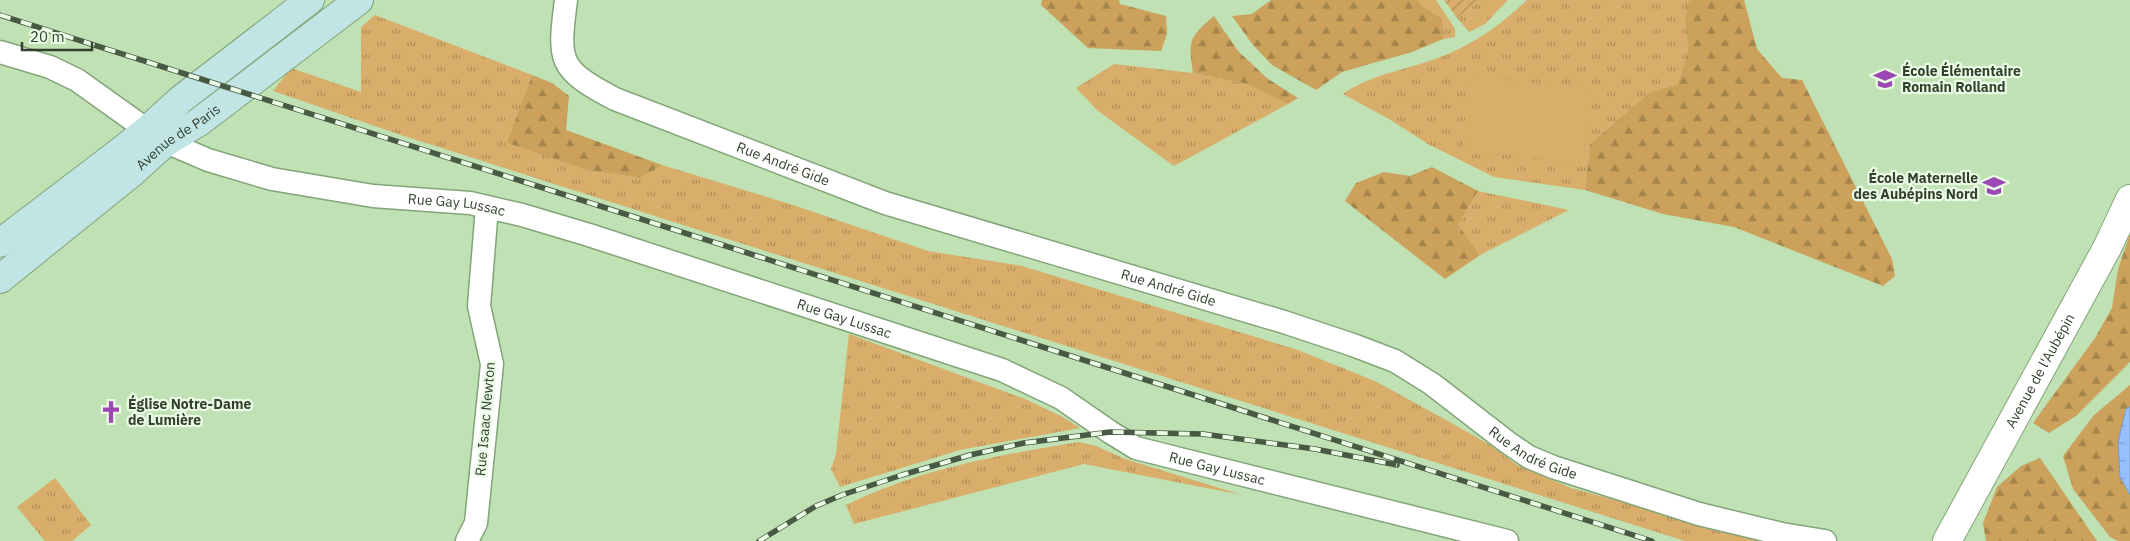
<svg xmlns="http://www.w3.org/2000/svg" width="2130" height="541" viewBox="0 0 2130 541" font-family="'IBM Plex Sans',sans-serif">
  <style>
    .grass { fill: url(#grass-tufts) }
    .forest { fill: url(#forest-firs) }
    .garden { fill: url(#garden-furrows) }
    .pitch { fill: #d8ae6a }
    .water { fill: url(#water-ripples); stroke: #789ac0 }
    .lines { fill: none; stroke-linecap: round; stroke-linejoin: round }
    .minor-casing { stroke: #83a479; stroke-width: 25 }
    .tertiary-casing { stroke: #83a479; stroke-width: 30 }
    .secondary-casing { stroke: #83a479; stroke-width: 30 }
    .minor { stroke: #fff; stroke-width: 22 }
    .tertiary { stroke: #fff; stroke-width: 28 }
    .secondary { stroke: #c1e4e5; stroke-width: 28 }
    .rail-casing { stroke: #495a44; stroke-width: 5.5 }
    .rail { stroke: #ebfce6; stroke-width: 4; stroke-dasharray: 11; stroke-linecap: butt }
    .labels { text-anchor: middle; dominant-baseline: central; stroke-width: 4.5; stroke-linejoin: round; paint-order: stroke }
    .poi-label { font-size: 14px; font-weight: bold; fill: #32402e; stroke: #ebfce6; text-anchor: start }
    .street-label { font-size: 14px; fill: #32402e; stroke: #ebfce6 }
  </style>
  <defs>
    <pattern id="grass-tufts" width="24" height="20" patternUnits="userSpaceOnUse" patternTransform="scale(1.25)"><rect width="24" height="20" fill="#d8ae6a"/><path d="M3 7l-1-3M5 7V3M7 7l1-3M15 17l-1-3M17 17v-4M19 17l1-3" fill="none" stroke="#b08f58"/></pattern>
    <pattern id="forest-firs" width="22" height="20" patternUnits="userSpaceOnUse" patternTransform="scale(1.25)"><rect width="22" height="20" fill="#cba15c"/><path d="M5 1l3.5 6h-7zM16 11l3.5 6h-7z" fill="#a5854c"/></pattern>
    <pattern id="garden-furrows" width="10" height="10" patternUnits="userSpaceOnUse" patternTransform="scale(1.25)"><rect width="10" height="10" fill="#d8ae6a"/><path d="M-1 1l2-2M0 10L10 0M9 11l2-2" fill="none" stroke="#b08f58"/></pattern>
    <pattern id="water-ripples" width="26" height="14" patternUnits="userSpaceOnUse" patternTransform="scale(1.25)"><rect width="26" height="14" fill="#96c0ff"/><path d="M2 4q2-2 4 0t4 0M15 11q2-2 4 0t4 0" fill="none" stroke="#7b9dcf"/></pattern>
  </defs>
  <rect width="100%" height="100%" fill="#bfe1b4"/>
  <path class="grass" d="M1418,0H1436L1455,29V37L1443,39L1441,19L1422,6Z
    M1481,0H1508L1485,24L1469,32L1457,18Z
    M1527,0H1691L1688,3L1685,21L1688,50L1678,84L1649,93L1590,144L1585,190L1494,177L1428,144L1389,119L1343,94C1370,75 1404,70 1435,59C1473,45 1498,27 1527,0Z
    M375,15L532,75L508,143L586,170L639,178L662,165L790,204L928,251L1022,266L1298,350L1375,381L1448,421L1490,445L1517,465L1571,488L1733,532L1759,541H1685L702,231L404,136L273,91L291,68L361,92V27Z
    M1114,64L1193,73L1247,84L1288,104L1174,166L1098,111L1076,88Z
    M1478,191L1569,210L1480,255L1458,225Z
    M849,334L1025,399L1061,416L1080,428L960,450L840,487L831,469L836,454Z
    M1079,442L1096,446L1125,459L1242,495L1084,464L854,524L846,505C919,469 999,455 1079,442Z
    M55,478L91,525L72,541H45L17,507Z"/>
  <path class="forest" d="M1042,0H1119L1120,4L1166,16L1167,34L1161,51L1088,48L1041,5Z
    M1271,0H1418L1422,6L1442,19L1443,39L1412,52L1342,72L1316,90L1272,65L1253,45L1232,16L1252,14Z
    M1691,0H1744L1757,49L1782,78L1802,80L1892,259L1895,276L1883,286L1734,227L1663,214L1585,190L1590,144L1649,93L1678,84L1688,50L1685,21L1688,2Z
    M1214,16L1238,51L1268,79L1298,98L1288,104L1247,84L1193,73C1188,41 1189,37 1214,16Z
    M532,75L552,83L569,96L566,130L662,165L640,178L586,170L507,143Z
    M1432,167L1478,191L1458,225L1480,255L1445,279L1345,201L1356,183L1384,172L1410,176Z
    M2130,234V362L2076,416L2049,433L2033,423L2095,338L2112,308L2118,269Z
    M2130,385V407L2125,409L2120,477L2130,495V541H2118L2110,537L2073,489L2063,456L2094,415Z
    M2040,458L2097,541H1986L1983,523L1997,487L2021,466Z"/>
  <path class="garden" d="M1444,0H1481L1457,18Z"/>
  <path class="pitch" d="M1471,76L1590,89L1583,163L1464,150Z"/>
  <path class="water" d="M2130,407V495L2120,477L2118,442L2126,409Z"/>
  <g class="lines">
    <defs>
      <g id="minor">
        <path id="s1" d="M566,0C558,62 558,69 615,99L885,203L1284,322L1353,345L1395,361L1432,384L1507,442L1529,457L1553,467L1699,514L1782,534L1825,541"/>
        <path d="M0,52L50,67L77,80L147,130"/>
        <path id="s2" d="M166,142L208,160L272,179L373,196L470,203L522,215L589,235L1002,370L1061,398L1110,432L1136,448L1507,541"/>
        <path d="M467,541L476,523L492,364L479,306L487,207"/>
      </g>
      <g id="tertiary">
        <path id="s3" d="M1947,541L2107,248L2130,199"/>
      </g>
      <g id="secondary">
        <path d="M0,243L121,151L147,130L180,100L310,0"/>
        <path id="s4" d="M0,279L134,171L166,142L199,122L359,0"/>
      </g>
    </defs>
    <use href="#minor" class="minor-casing"/>
    <use href="#tertiary" class="tertiary-casing"/>
    <use href="#secondary" class="secondary-casing"/>
    <use href="#minor" class="minor"/>
    <use href="#tertiary" class="tertiary"/>
    <use href="#secondary" class="secondary"/>
    <defs>
      <path id="rail" d="M0,15L1652,541
        M759,541L816,506L842,495L902,475L970,455L1024,443L1110,432L1203,434L1315,449L1397,465"/>
    </defs>
    <use href="#rail" class="rail-casing"/>
    <use href="#rail" class="rail"/>
  </g>
  <defs>
    <symbol id="school-bare" viewBox="-9 -9 18 18"><path d="M0-5L7-2L0 1L-7-2ZM-4 1L0 2.5L4 1V4Q0 6-4 4Z" fill="#9c47b4" stroke="#ebfce6" stroke-width="2.5" paint-order="stroke"/></symbol>
    <symbol id="church-bare" viewBox="-9 -9 18 18"><path d="M-1.2-6h2.4v3.5h3.3v2.4h-3.3V6h-2.4V-.1h-3.3v-2.4h3.3Z" fill="#9c47b4" stroke="#ebfce6" stroke-width="2.5" paint-order="stroke"/></symbol>
  </defs>
  <g fill-rule="evenodd">
    <use href="#school-bare" x="1869" y="63" width="32" height="32"/>
    <use href="#school-bare" x="1978" y="170" width="32" height="32"/>
    <use href="#church-bare" x="95" y="396" width="32" height="32"/>
  </g>
  <g class="labels">
    <g class="poi-label">
      <text x="1902" y="71">École Élémentaire<tspan x="1902" dy="16">Romain Rolland</tspan></text>
      <text x="1978" y="178" text-anchor="end">École Maternelle<tspan x="1978" dy="16">des Aubépins Nord</tspan></text>
      <text x="128" y="404">Église Notre-Dame<tspan x="128" dy="16">de Lumière</tspan></text>
    </g>
    <g class="street-label">
      <text stroke="none"><textPath href="#s4" startOffset="228">Avenue de Paris</textPath></text>
      <text stroke="none"><textPath href="#s1" startOffset="305">Rue André Gide</textPath></text>
      <text stroke="none"><textPath href="#s2" startOffset="299">Rue Gay Lussac</textPath></text>
      <text stroke="none"><textPath href="#s1" startOffset="710">Rue André Gide</textPath></text>
      <text stroke="none"><textPath href="#s2" startOffset="704">Rue Gay Lussac</textPath></text>
      <text stroke="none"><textPath href="#s3" startOffset="194">Avenue de l'Aubépin</textPath></text>
      <text transform="translate(485 419) rotate(-85)">Rue Isaac Newton</text>
      <text stroke="none"><textPath href="#s1" startOffset="1115">Rue André Gide</textPath></text>
      <text stroke="none"><textPath href="#s2" startOffset="1109">Rue Gay Lussac</textPath></text>
    </g>
  </g>
  <path d="M22 42v8h70v-8" fill="none" stroke="#32402e" stroke-width="2.5"/>
  <text x="30" y="42" font-size="15" fill="#32402e" stroke="#ebfce6" stroke-width="4" paint-order="stroke">20 m</text>
</svg>
